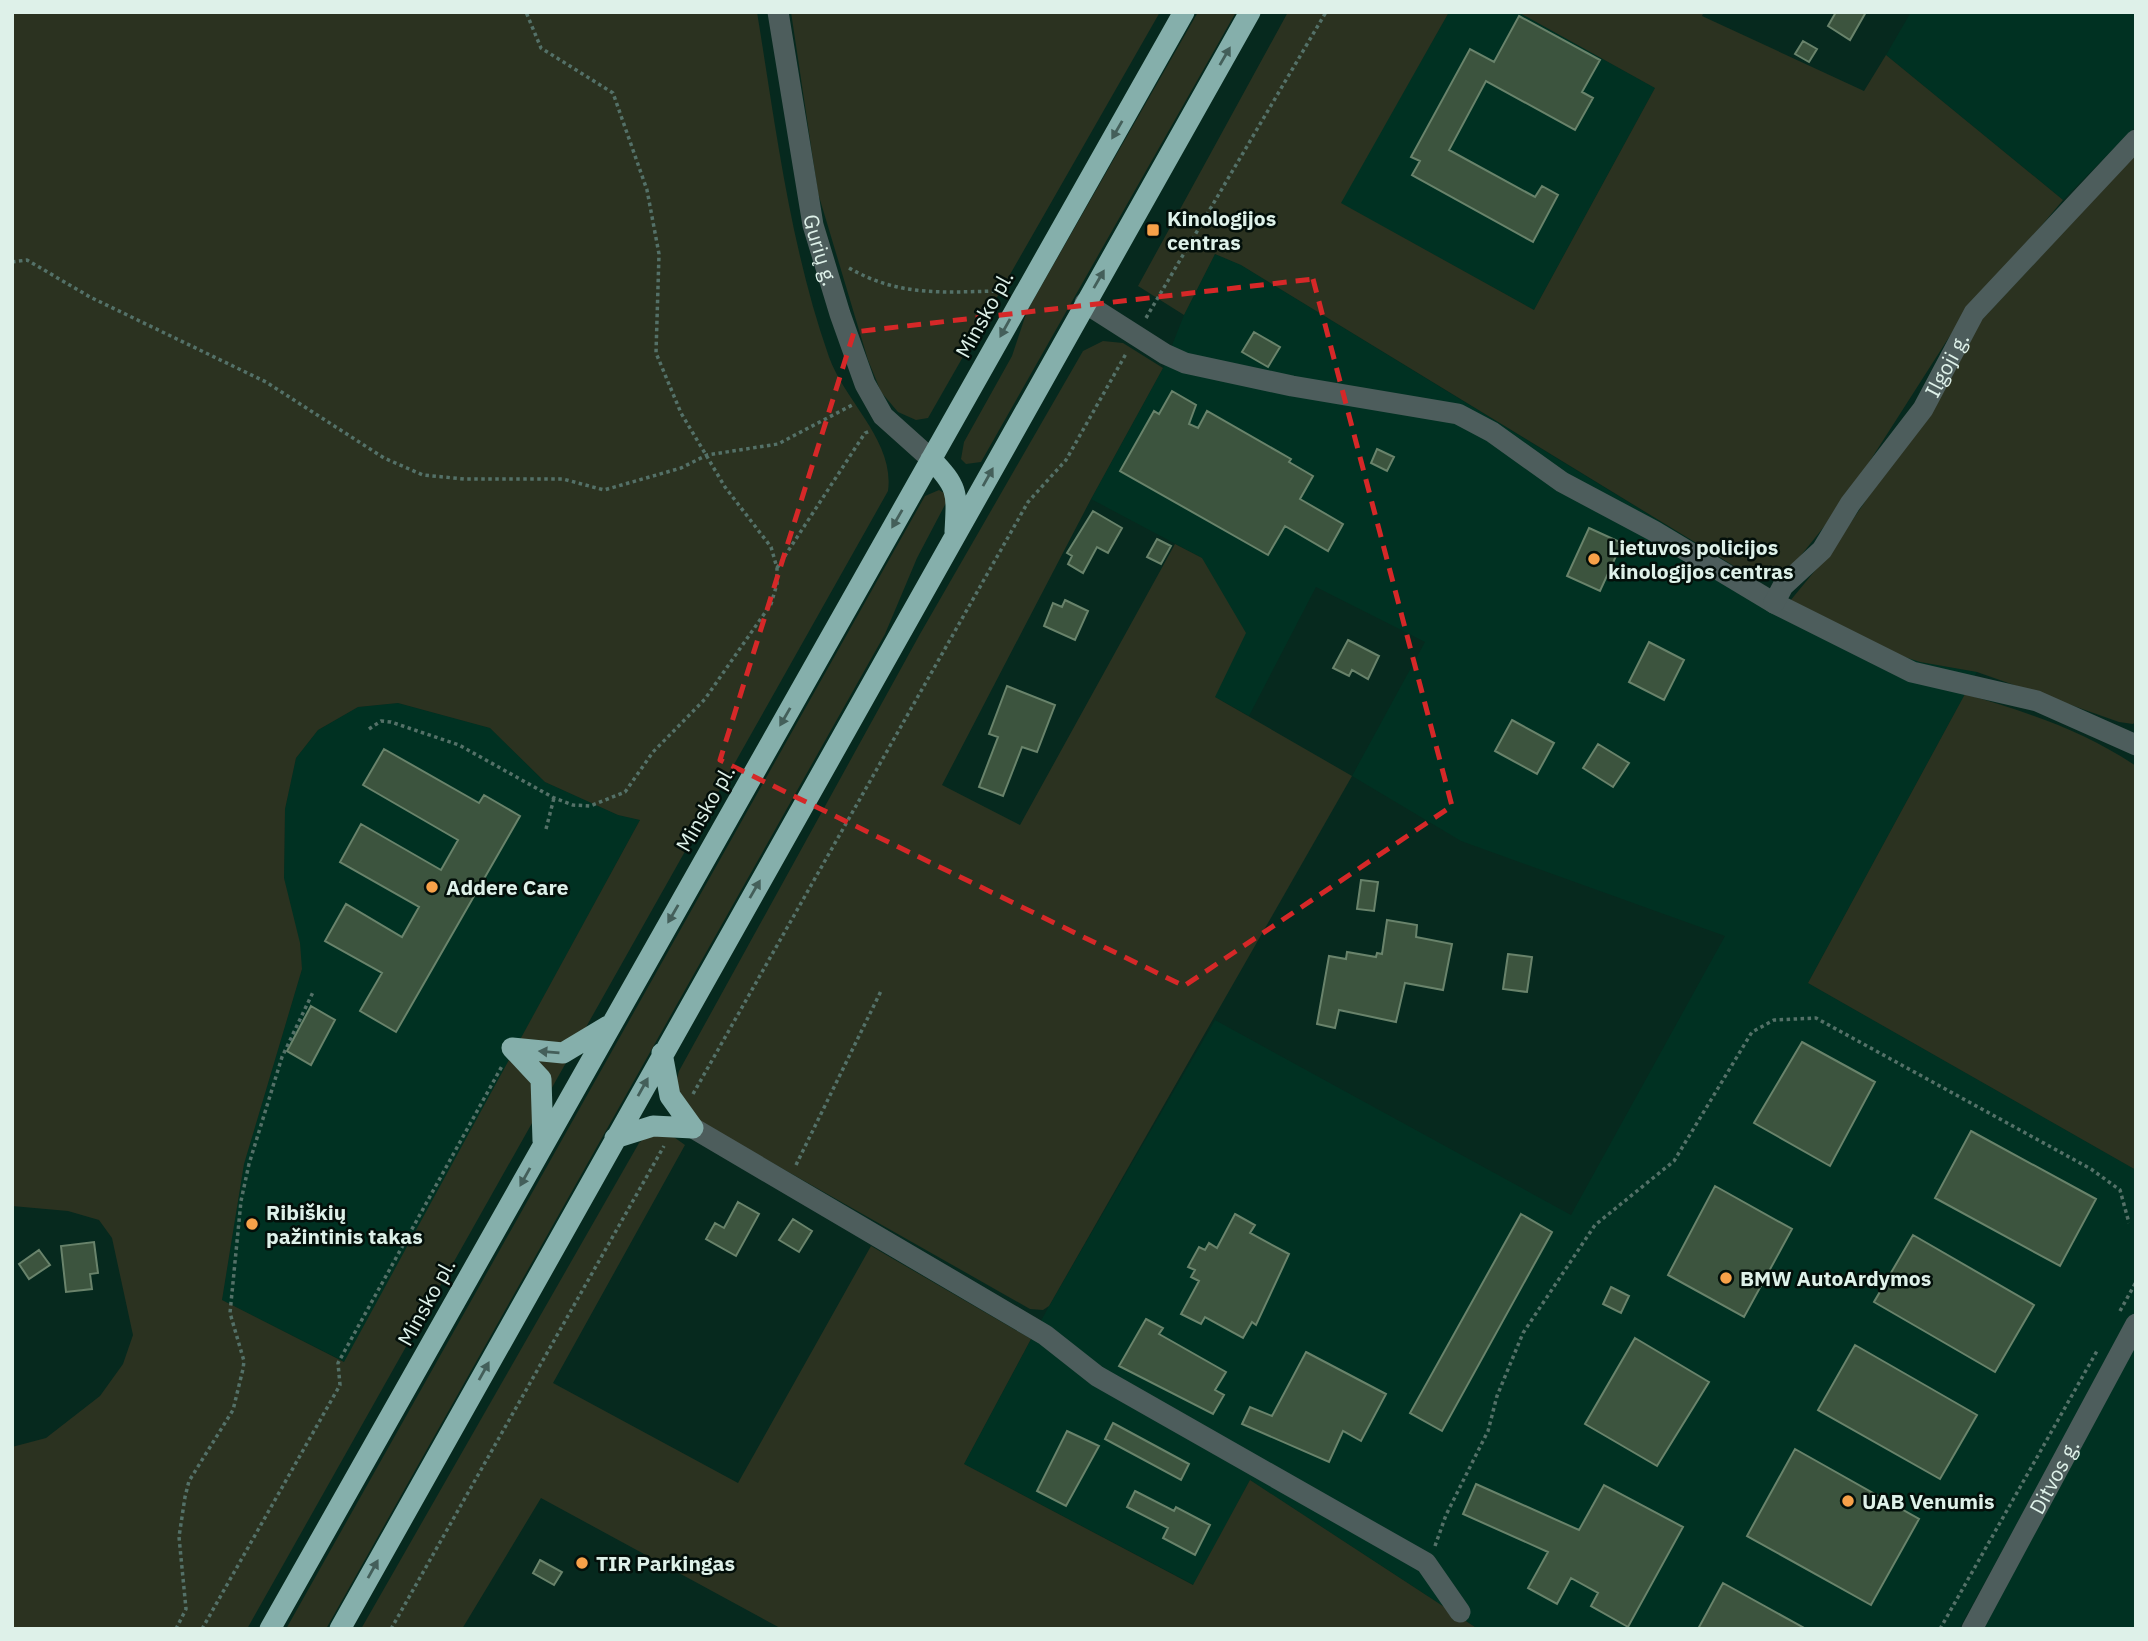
<svg xmlns="http://www.w3.org/2000/svg" width="2148" height="1641" viewBox="0 0 2148 1641" font-family="'IBM Plex Sans',sans-serif">
  <style>
    .built { fill: #003122 }
    .green { fill: #2b3220; fill-rule: evenodd }
    .building { fill: #3c543e; stroke: #69836b; stroke-width: 2 }
    .lines { fill: none; stroke-linecap: round; stroke-linejoin: round }
    .path { stroke: #547168; stroke-width: 3.5; stroke-dasharray: 3.5 3.5; stroke-linecap: butt }
    .minor { stroke: #4d5d5c; stroke-width: 21 }
    .highway { stroke: #85afab; stroke-width: 21 }
    .oneway { fill: #445f5a }
    .marked { fill: none; stroke: #d62828; stroke-width: 5; stroke-dasharray: 14 9; stroke-linejoin: round }
    .poi-dot { fill: #f7a149; stroke: #030f0a; stroke-width: 2.5 }
    .labels { text-anchor: middle; dominant-baseline: central; stroke-width: 5; stroke-linejoin: round; paint-order: stroke }
    .poi-label { font-size: 21px; font-weight: bold; fill: #def1e9; stroke: #030f0a; text-anchor: start }
    .street-label { font-size: 21px; fill: #def1e9; stroke: #030f0a }
  </style>
  <rect width="100%" height="100%" fill="#06291e"/>
  <path class="built" d="M1449,12H1518L1655,88L1534,310L1340,203Z
    M1911,12H2136V126L2063,200L1886,55Z
    M1215,254L1241,265L1790,601L1920,662L1977,672L1808,983L2136,1170V1309L1959,1629H1478L1250,1480L1194,1585L964,1464L1049,1306L1215,1020L1571,1215L1725,936L1461,841L1352,776L1425,642L1316,587L1249,716L1215,697L1202,558L1091,499L1163,368L1184,315Z
    M398,703L490,728L545,782L618,815L640,820L345,1362L222,1300L244,1164L302,969L284,878L285,809L296,758L318,730L358,707Z
    M2136,1342V1629H1983Z"/>
  <path class="green" d="M12,12H757C776,128 790,246 829,357C845,402 895,441 888,491L247,1629H12V1447L46,1438L100,1396L123,1364L133,1335L112,1238L99,1220L68,1211L12,1206ZM398,703L490,728L545,782L618,815L640,820L344,1362L222,1300L244,1164L302,969L300,943L284,878L285,809L296,758L318,730L358,707Z
    M791,12H1160L928,418L916,420L898,412L881,392L868,360L818,193Z
    M1198,12H1236L981,462L966,464L961,459L964,442L1012,356L1027,311Z
    M1288,12H1449L1341,203L1534,310L1655,88L1518,12H1704L1702,16L1864,91L1886,55L2063,200L1953,331L1843,503L1794,564L1768,577L1747,574L1241,265L1215,254L1184,315L1138,286Z
    M2136,154V721L2133,724L2119,722L1977,672L1920,662L1883,650L1790,601L1832,550L1942,389L1976,326Z
    M1103,341L1123,343L1163,368L1091,499L942,785L1020,825L1175,544L1202,558L1246,633L1215,697L1352,776L1049,1306L1043,1310L1030,1309L688,1115L676,1082L679,1071L920,634L1083,351Z
    M939,490L946,494L947,501L917,558L885,634L326,1629H286L925,496Z
    M1965,694C2026,712 2083,730 2136,766V1170L1808,983Z
    M664,1130L685,1145L553,1383L738,1483L871,1246L1031,1339L964,1464L1193,1585L1250,1480L1478,1629H782L541,1498L462,1629H361L639,1143L650,1133Z"/>
  <path class="building" d="M1836,12H1866L1850,40L1828,26Z
    M1519,16L1600,60L1582,92L1593,98L1575,130L1486,81L1449,150L1535,197L1542,186L1558,195L1533,242L1412,175L1420,161L1411,157L1470,49L1494,62Z
    M1803,41L1817,49L1809,62L1795,54Z
    M1254,332L1280,347L1268,367L1242,352Z
    M1172,391L1196,405L1189,424L1198,428L1207,411L1291,459L1289,462L1313,476L1300,499L1343,524L1328,551L1285,526L1268,555L1120,471L1154,411L1159,414Z
    M1377,449L1394,457L1387,471L1371,463Z
    M1093,511L1122,528L1108,553L1097,547L1083,573L1068,564L1072,556L1067,553Z
    M1589,528L1622,543L1600,591L1567,576Z
    M1157,539L1171,546L1161,564L1147,557Z
    M1065,600L1088,611L1075,640L1044,626L1053,603L1062,607Z
    M1348,640L1379,656L1368,679L1352,670L1349,676L1333,668Z
    M1649,642L1684,660L1664,700L1629,682Z
    M1007,686L1055,705L1037,752L1022,747L1003,796L979,787L998,737L989,734Z
    M1512,720L1554,743L1537,774L1495,751Z
    M1598,744L1629,763L1613,787L1583,768Z
    M384,749L479,803L484,795L520,816L396,1032L360,1011L382,973L325,941L346,904L402,937L419,907L340,862L361,824L441,870L458,840L363,785Z
    M1361,880L1378,882L1374,911L1357,909Z
    M1387,920L1417,925L1416,937L1452,944L1443,990L1405,983L1396,1022L1339,1010L1335,1028L1317,1024L1329,956L1346,959L1347,952L1376,957L1377,953L1382,954Z
    M1508,954L1532,957L1527,992L1503,989Z
    M311,1006L335,1020L311,1065L287,1051Z
    M1802,1042L1875,1082L1830,1166L1754,1123Z
    M1971,1131L2096,1199L2060,1266L1935,1198Z
    M1715,1186L1792,1229L1744,1317L1668,1275Z
    M738,1202L759,1214L736,1256L706,1239L715,1223L724,1228Z
    M1235,1214L1255,1225L1250,1233L1289,1254L1256,1325L1252,1322L1243,1338L1205,1317L1201,1324L1181,1314L1199,1281L1191,1277L1195,1270L1188,1267L1199,1247L1205,1250L1209,1243L1217,1248Z
    M1521,1214L1552,1232L1442,1431L1410,1413Z
    M793,1219L812,1231L799,1252L779,1240Z
    M1913,1235L2034,1305L1995,1372L1874,1302Z
    M94,1242L98,1273L90,1274L92,1289L66,1292L61,1246Z
    M39,1250L50,1265L29,1279L19,1264Z
    M1611,1287L1629,1296L1621,1313L1603,1304Z
    M1146,1319L1163,1328L1159,1334L1226,1372L1215,1390L1224,1395L1213,1414L1119,1366Z
    M1635,1338L1709,1382L1657,1466L1585,1424Z
    M1855,1345L1977,1415L1940,1479L1818,1410Z
    M1306,1352L1386,1394L1361,1441L1343,1431L1329,1462L1242,1424L1250,1407L1272,1416Z
    M1113,1423L1189,1464L1181,1480L1105,1439Z
    M1067,1431L1099,1446L1066,1506L1037,1491Z
    M1795,1449L1919,1519L1871,1605L1747,1536Z
    M1476,1484L1579,1530L1604,1485L1683,1527L1628,1627L1591,1606L1598,1593L1571,1578L1557,1604L1528,1588L1548,1552L1463,1514Z
    M1135,1491L1174,1511L1176,1507L1210,1525L1195,1555L1163,1538L1168,1528L1127,1507Z
    M540,1560L562,1572L554,1585L533,1573Z
    M1723,1583L1806,1629H1698Z"/>
  <g class="lines">
    <path class="path" d="M12,262L27,260L90,297L266,382L384,458L423,475L464,479H563L604,490L681,468L707,455L778,444L854,404
      M849,268C900,297 942,292 998,291
      M1146,318L1326,12
      M777,568L865,433L870,431
      M369,729L381,721L391,722L459,745L554,798L573,805L590,806L625,792L653,752L705,699L771,604L777,584V568L771,547L725,487L681,413L656,353L659,254L647,190L613,93L541,48L526,12
      M546,829L554,798
      M693,1094L1028,502L1066,460L1127,352
      M796,1165L881,991
      M2120,1311L2136,1282
      M1435,1546L1446,1515L1488,1431L1497,1396L1523,1333L1595,1225L1674,1161L1752,1032L1774,1020L1816,1018L2091,1169L2120,1190L2129,1223
      M176,1629L186,1609L179,1537L185,1497L189,1481L233,1410L243,1369L244,1361L230,1313L241,1201L249,1164L282,1057L314,990
      M202,1629L340,1385L338,1363L502,1066
      M391,1629L664,1146
      M1940,1629L2097,1351"/>
    <g class="minor">
      <path id="s1" d="M778,12L813,225L840,314L865,384L883,416L931,459"/>
      <path d="M1085,303L1165,354L1185,363L1292,386L1458,414L1492,432L1562,482L1654,531L1774,603L1912,672L2037,701L2136,745"/>
      <path id="s2" d="M1774,603L1783,586L1822,550L1850,504L1923,409L1974,313L2136,140"/>
      <path d="M693,1128L1045,1335L1097,1376L1426,1563L1460,1612"/>
      <path id="s3" d="M1972,1629L2136,1324"/>
    </g>
    <path class="highway" d="M931,459C959,488 957,493 955,532
      M615,1138L653,1126L693,1128L670,1096L662,1053
      M543,1141L541,1079L512,1048L563,1053L608,1026
      M270,1629L1184,12
      M340,1629L1250,12"/>
  </g>
  <defs><path id="oneway-solid" d="M-6-.8H1V-3.2L6.5 0L1 3.2V.8H-6Z" transform="scale(1.75)"/></defs>
  <g class="oneway">
    <use href="#oneway-solid" transform="translate(1225 56) rotate(-60)"/>
    <use href="#oneway-solid" transform="translate(1117 130) rotate(120)"/>
    <use href="#oneway-solid" transform="translate(1099 279) rotate(-60)"/>
    <use href="#oneway-solid" transform="translate(1005 328) rotate(119)"/>
    <use href="#oneway-solid" transform="translate(988 477) rotate(-61)"/>
    <use href="#oneway-solid" transform="translate(897 519) rotate(120)"/>
    <use href="#oneway-solid" transform="translate(785 717) rotate(120)"/>
    <use href="#oneway-solid" transform="translate(755 889) rotate(-60)"/>
    <use href="#oneway-solid" transform="translate(673 914) rotate(120)"/>
    <use href="#oneway-solid" transform="translate(549 1052) rotate(-175)"/>
    <use href="#oneway-solid" transform="translate(643 1087) rotate(-61)"/>
    <use href="#oneway-solid" transform="translate(525 1177) rotate(119)"/>
    <use href="#oneway-solid" transform="translate(484 1371) rotate(-61)"/>
    <use href="#oneway-solid" transform="translate(373 1569) rotate(-61)"/>
  </g>
  <path class="marked" d="M1313,279L1452,806L1184,986L720,760L854,332Z"/>
  <g class="poi-dot">
    <rect x="1146" y="223" width="14" height="14" rx="3.5"/>
    <circle cx="1594" cy="559" r="7"/>
    <circle cx="432" cy="887" r="7"/>
    <circle cx="252" cy="1224" r="7"/>
    <circle cx="1726" cy="1278" r="7"/>
    <circle cx="1848" cy="1501" r="7"/>
    <circle cx="582" cy="1563" r="7"/>
  </g>
  <g class="labels">
    <g class="poi-label">
      <text x="1167" y="218">Kinologijos<tspan x="1167" dy="24">centras</tspan></text>
      <text x="1608" y="547">Lietuvos policijos<tspan x="1608" dy="24">kinologijos centras</tspan></text>
      <text x="446" y="887">Addere Care</text>
      <text x="266" y="1212">Ribiškių<tspan x="266" dy="24">pažintinis takas</tspan></text>
      <text x="1740" y="1278">BMW AutoArdymos</text>
      <text x="1862" y="1501">UAB Venumis</text>
      <text x="596" y="1563">TIR Parkingas</text>
    </g>
    <g class="street-label">
      <text stroke="none"><textPath href="#s1" startOffset="242">Gurių g.</textPath></text>
      <text transform="translate(984 314) rotate(-61)">Minsko pl.</text>
      <text stroke="none"><textPath href="#s2" startOffset="296">Ilgoji g.</textPath></text>
      <text transform="translate(705 808) rotate(-60)">Minsko pl.</text>
      <text transform="translate(426 1302) rotate(-61)">Minsko pl.</text>
      <text stroke="none"><textPath href="#s3" startOffset="173">Ditvos g.</textPath></text>
    </g>
  </g>
  <rect width="2148" height="1641" fill="none" stroke="#def1e9" stroke-width="28"/>
</svg>
